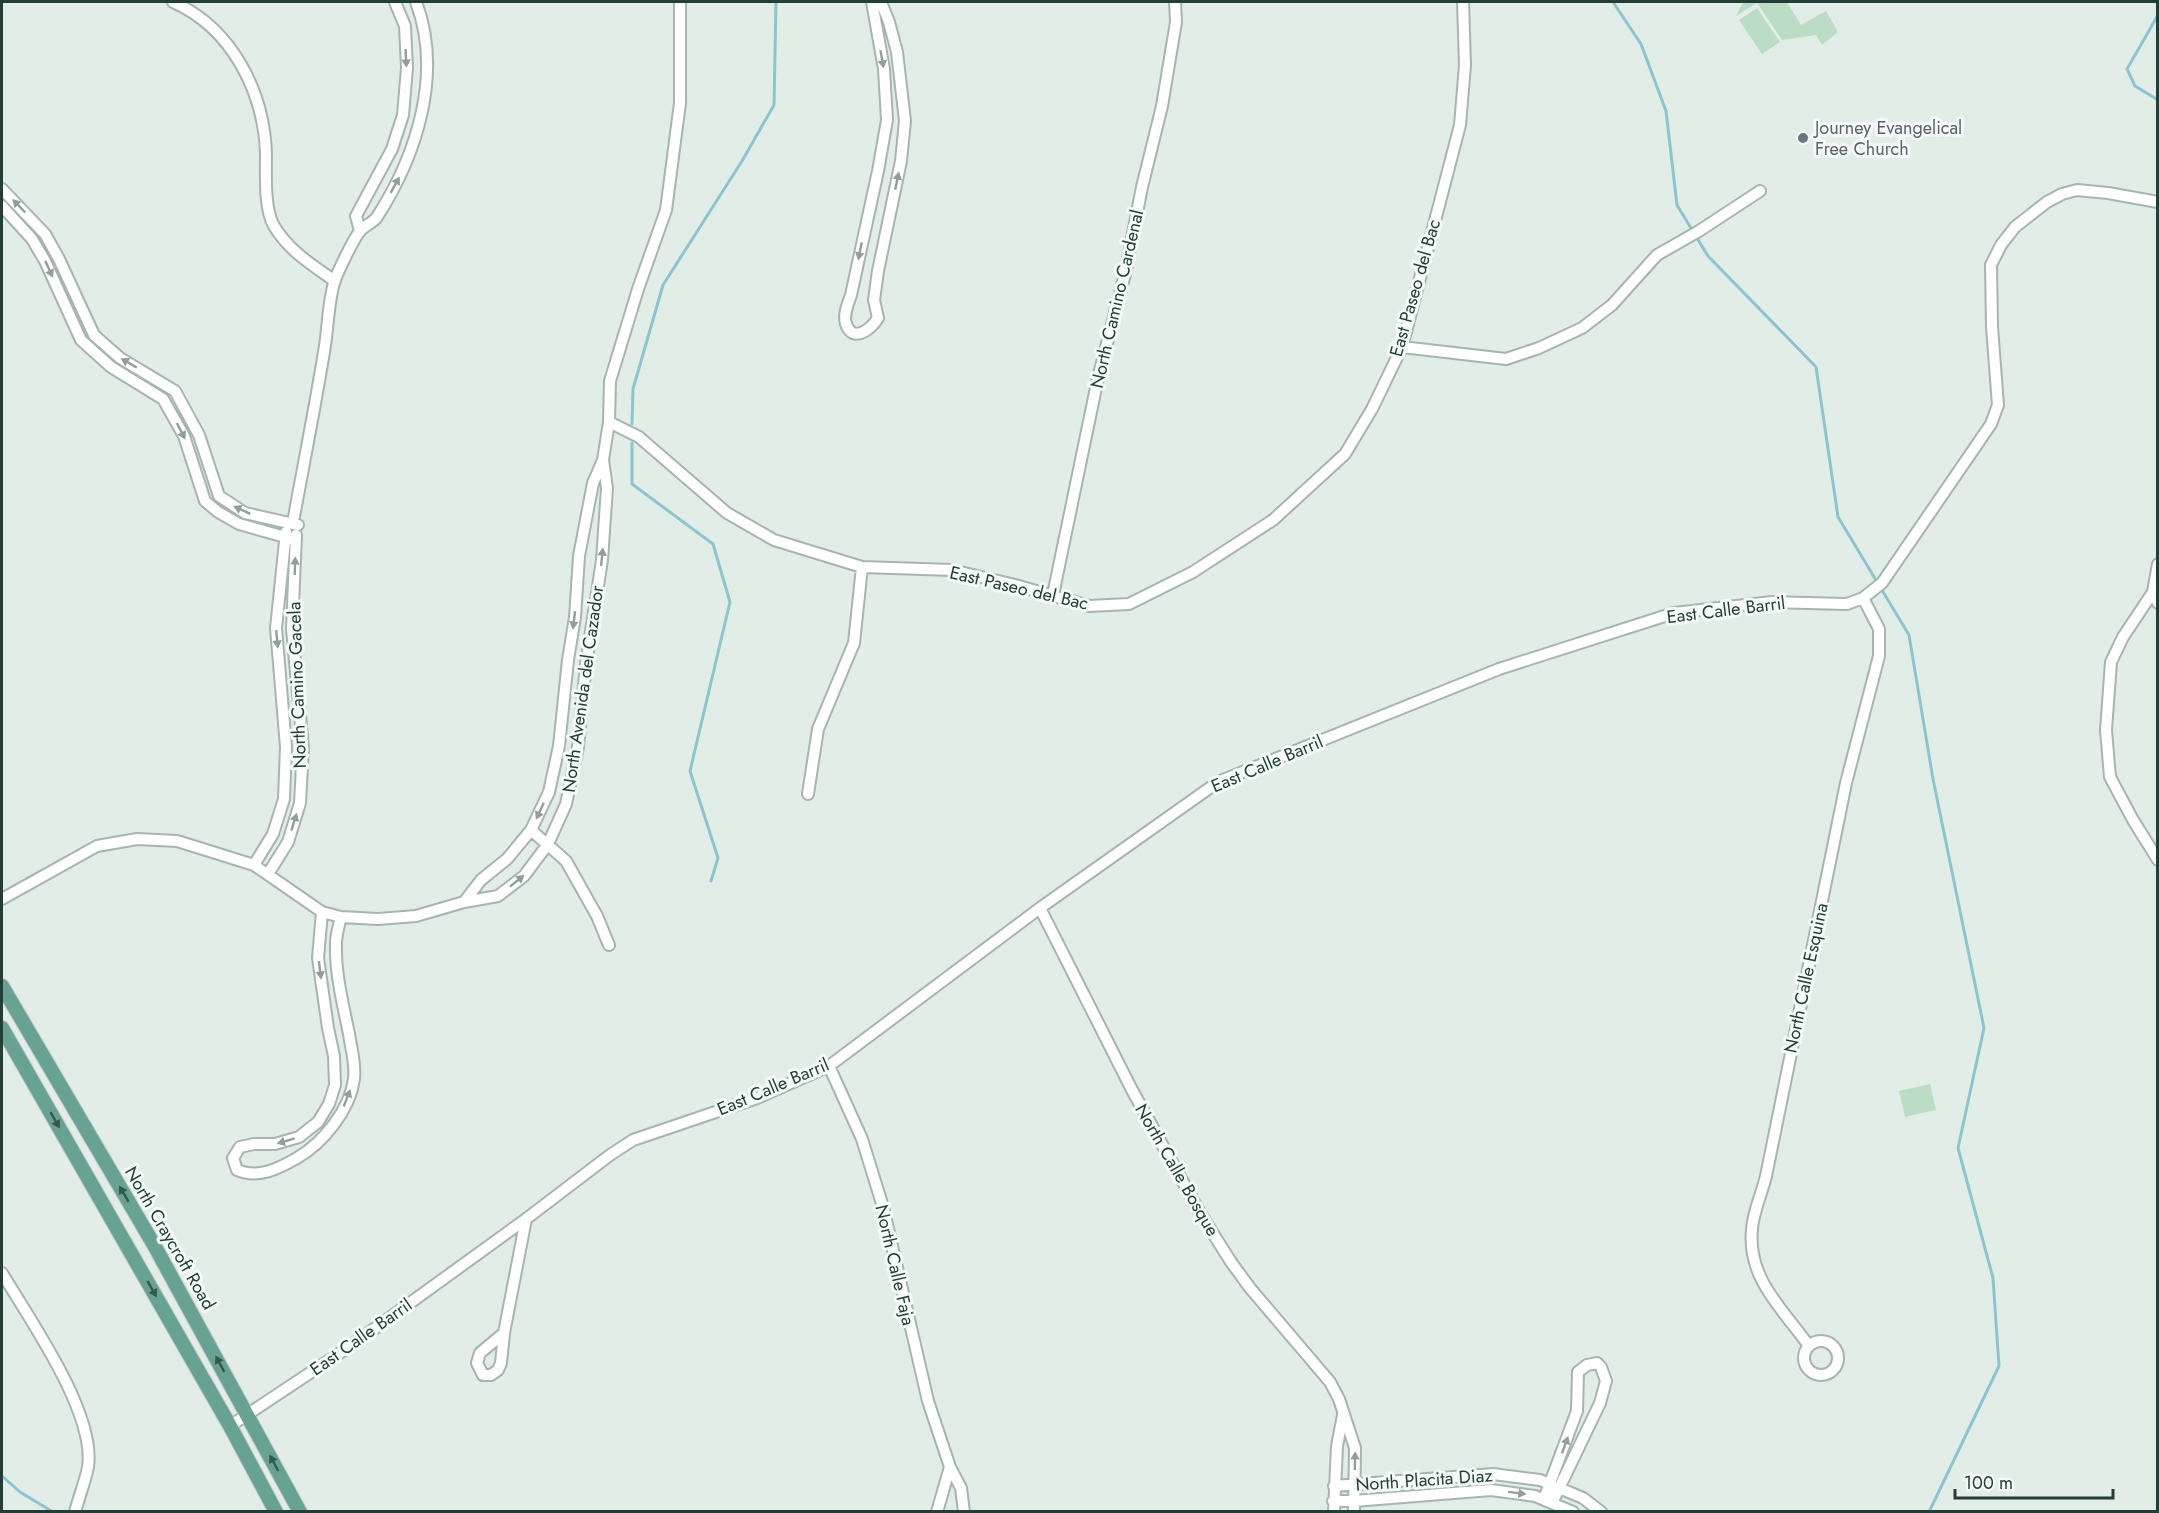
<svg xmlns="http://www.w3.org/2000/svg" width="2159" height="1513" viewBox="0 0 2159 1513" font-family="Jost,sans-serif">
  <style>
    .green { fill: #bcddc5 }
    .lines { fill: none; stroke-linecap: round; stroke-linejoin: round }
    .stream { stroke: #8bc5d1; stroke-width: 3 }
    .minor-casing { stroke: #a6b5af; stroke-width: 14 }
    .major-casing { stroke: #c1c9c7; stroke-width: 16 }
    .minor { stroke: #fff; stroke-width: 10 }
    .major { stroke: #68a294; stroke-width: 14 }
    .oneway { fill: #919e9b }
    .oneway2 { fill: #34574e }
    .worship-dot { fill: #6b7280; stroke: #f3f9f6; stroke-width: 2 }
    .labels { text-anchor: middle; dominant-baseline: central; stroke-width: 6; stroke-linejoin: round; paint-order: stroke }
    .worship-label { font-size: 18px; fill: #5b616d; stroke: #f3f9f6; text-anchor: start }
    .street-label { font-size: 18px; fill: #233e37; stroke: #f3f9f6 }
  </style>
  <rect width="100%" height="100%" fill="#e3ede8"/>
  <path class="green" d="M1743,2H1787L1801,25L1826,11L1838,32L1822,45L1816,35L1782,40L1757,3L1736,16Z
    M1757,8L1780,42L1762,54L1739,20Z
    M1930,1084L1936,1110L1905,1117L1899,1091Z"/>
  <g class="lines">
    <path class="stream" d="M1613,2L1641,44L1666,111L1677,205L1708,256L1816,367L1838,517L1909,635L1933,779L1984,1028L1958,1148L1993,1278L1999,1366L1929,1512
      M2158,15L2127,69L2135,86L2158,100
      M632,424L633,389L663,285L742,161L774,105L776,2
      M632,443V484L713,544L730,602L690,771L718,858L711,881
      M2,1476L20,1492L53,1512"/>
    <defs>
      <path id="minor" d="M173,2C232,28 264,92 266,154C266,174 264,209 274,226C289,251 312,265 335,281
        M872,2L884,69L887,120L878,171L851,295C848,304 843,314 846,324C853,344 871,329 878,318L874,300L878,271L901,161L905,121L897,52L889,22L881,2
        M2,189L45,234L59,259L94,335L120,358L175,391L199,435L219,496L245,513L298,525
        M2,206L32,239L45,261L81,340L111,367L163,399L184,436L205,501L218,512L239,524L296,540
        M360,231L356,216L392,149L403,115L407,68L405,26L395,2
        M1402,347L1506,359L1539,348L1582,328L1612,305L1657,255L1699,231L1760,191
        M609,422L639,437L727,513L774,540L862,567L952,570L1015,585L1089,606L1129,604L1193,572L1273,520L1345,454L1372,409L1402,347L1460,125L1465,65L1463,2
        M294,517C304,462 315,407 324,352C328,331 328,299 335,280C339,269 353,240 360,231C365,225 373,223 377,217C417,155 443,73 416,2
        M2158,564L2153,592L2123,637L2111,662L2106,730L2110,777L2133,820L2158,860
        M2153,592L2158,603
        M1053,595L1098,378L1125,274L1142,187L1162,106L1176,22L1175,2
        M808,794L818,729L854,643L862,567
        M531,830L566,861L597,916L609,945
        M254,865L273,834L284,799L286,747L276,628L286,532
        M268,874L288,842L300,803L303,748L292,629L296,535
        M2,899L97,846L137,839L177,841L254,865L322,912L341,917L378,919L416,916L464,902L498,896L524,876L548,844L566,804L578,747L586,664L602,560L607,488L603,460
        M464,902L481,880L507,859L531,830L549,792L559,746L568,660L575,617L579,556L593,483L603,460L609,422L610,381L638,289L666,210L680,103V2
        M1040,908L1132,1090L1200,1213L1231,1262L1250,1288L1330,1382L1339,1399L1355,1448L1354,1512
        M322,912L318,958L328,1028L334,1056L335,1085L329,1104L318,1122L299,1137L275,1144H254L240,1147L233,1158L237,1170C258,1179 278,1169 297,1158C323,1143 350,1110 354,1079C356,1064 351,1048 349,1034C343,1004 335,974 336,943C336,935 339,925 341,917
        M829,1066L862,1139L883,1207L928,1401L950,1467L961,1488L964,1512
        M2,1273C30,1320 96,1413 88,1467C85,1482 79,1497 75,1512
        M504,1333L480,1353L477,1363L483,1375H491L498,1370L501,1363L504,1333L526,1219
        M1804 1358a17 17 0 1 1 34 0a17 17 0 1 1-34 0Z
        M1809,1346C1783,1309 1747,1279 1752,1229C1753,1212 1762,1193 1766,1176L1846,783L1879,656V629L1863,598
        M230,1426L352,1345L526,1219L610,1155L633,1140L757,1098L829,1066L1040,908L1218,782L1499,669L1674,613L1772,602L1847,604L1863,598L1882,583L1991,424L1998,405L1992,327L1991,265L2001,245L2015,227L2047,202L2062,194L2077,190L2108,193L2158,202
        M1334,1486L1493,1474L1540,1480L1583,1498L1601,1512
        M1544,1499L1577,1411L1578,1372L1587,1365L1597,1363L1601,1367L1606,1381L1600,1403L1552,1503
        M1333,1501H1354L1491,1490L1535,1496L1573,1512
        M937,1512L950,1467
        M1334,1512L1337,1446L1343,1415"/>
      <path id="major" d="M2,986L154,1245L300,1512
        M2,1028L230,1426L276,1512"/>
    </defs>
    <use href="#minor" class="minor-casing"/>
    <use href="#major" class="major-casing"/>
    <use href="#minor" class="minor"/>
    <use href="#major" class="major"/>
  </g>
  <defs><path id="oneway-solid" d="M-6-.8H1V-3.2L6.5 0L1 3.2V.8H-6Z" transform="scale(1.5)"/></defs>
  <g class="oneway">
    <use href="#oneway-solid" transform="translate(406 58) rotate(87)"/>
    <use href="#oneway-solid" transform="translate(882 59) rotate(80)"/>
    <use href="#oneway-solid" transform="translate(897 181) rotate(-78)"/>
    <use href="#oneway-solid" transform="translate(395 185) rotate(-61)"/>
    <use href="#oneway-solid" transform="translate(19 206) rotate(-134)"/>
    <use href="#oneway-solid" transform="translate(860 251) rotate(101)"/>
    <use href="#oneway-solid" transform="translate(49 269) rotate(65)"/>
    <use href="#oneway-solid" transform="translate(129 363) rotate(-150)"/>
    <use href="#oneway-solid" transform="translate(181 431) rotate(63)"/>
    <use href="#oneway-solid" transform="translate(242 510) rotate(-155)"/>
    <use href="#oneway-solid" transform="translate(602 557) rotate(-84)"/>
    <use href="#oneway-solid" transform="translate(295 566) rotate(-88)"/>
    <use href="#oneway-solid" transform="translate(574 620) rotate(97)"/>
    <use href="#oneway-solid" transform="translate(277 639) rotate(85)"/>
    <use href="#oneway-solid" transform="translate(540 811) rotate(115)"/>
    <use href="#oneway-solid" transform="translate(294 822) rotate(-73)"/>
    <use href="#oneway-solid" transform="translate(517 881) rotate(-39)"/>
    <use href="#oneway-solid" transform="translate(320 970) rotate(83)"/>
    <use href="#oneway-solid" transform="translate(347 1098) rotate(-69)"/>
    <use href="#oneway-solid" transform="translate(286 1141) rotate(163)"/>
    <use href="#oneway-solid" transform="translate(1565 1445) rotate(-70)"/>
    <use href="#oneway-solid" transform="translate(1355 1461) rotate(-89)"/>
    <use href="#oneway-solid" transform="translate(1517 1493) rotate(7)"/>
  </g>
  <g class="oneway2">
    <use href="#oneway-solid" transform="translate(55 1120) rotate(60)"/>
    <use href="#oneway-solid" transform="translate(124 1194) rotate(-120)"/>
    <use href="#oneway-solid" transform="translate(152 1289) rotate(60)"/>
    <use href="#oneway-solid" transform="translate(220 1364) rotate(-119)"/>
    <use href="#oneway-solid" transform="translate(274 1463) rotate(-118)"/>
  </g>
  <circle class="worship-dot" cx="1803" cy="138" r="6"/>
  <g class="labels">
    <g class="worship-label">
      <text x="1815" y="128">Journey Evangelical<tspan x="1815" dy="21">Free Church</tspan></text>
    </g>
    <g class="street-label">
      <text transform="translate(1415 288) rotate(-74)">East Paseo del Bac</text>
      <text transform="translate(1117 299) rotate(-77)">North Camino Cardenal</text>
      <text transform="translate(1019 588) rotate(13)">East Paseo del Bac</text>
      <text transform="translate(1726 610) rotate(-7)">East Calle Barril</text>
      <text transform="translate(297 685) rotate(-92)">North Camino Gacela</text>
      <text transform="translate(583 689) rotate(-82)">North Avenida del Cazador</text>
      <text transform="translate(1267 764) rotate(-23)">East Calle Barril</text>
      <text transform="translate(1806 978) rotate(-78)">North Calle Esquina</text>
      <text transform="translate(773 1087) rotate(-23)">East Calle Barril</text>
      <text transform="translate(1177 1170) rotate(60)">North Calle Bosque</text>
      <text transform="translate(170 1238) rotate(60)">North Craycroft Road</text>
      <text transform="translate(895 1265) rotate(77)">North Calle Faja</text>
      <text transform="translate(361 1337) rotate(-35)">East Calle Barril</text>
      <text transform="translate(1424 1480) rotate(-4)">North Placita Diaz</text>
    </g>
  </g>
  <rect width="2159" height="1513" fill="none" stroke="#233e37" stroke-width="6"/>
  <path d="M1955 1489v9h158v-9" fill="none" stroke="#233e37" stroke-width="3"/>
  <text x="1964" y="1489" font-size="18" fill="#233e37" stroke="#f3f9f6" stroke-width="4.5" paint-order="stroke">100 m</text>
</svg>
